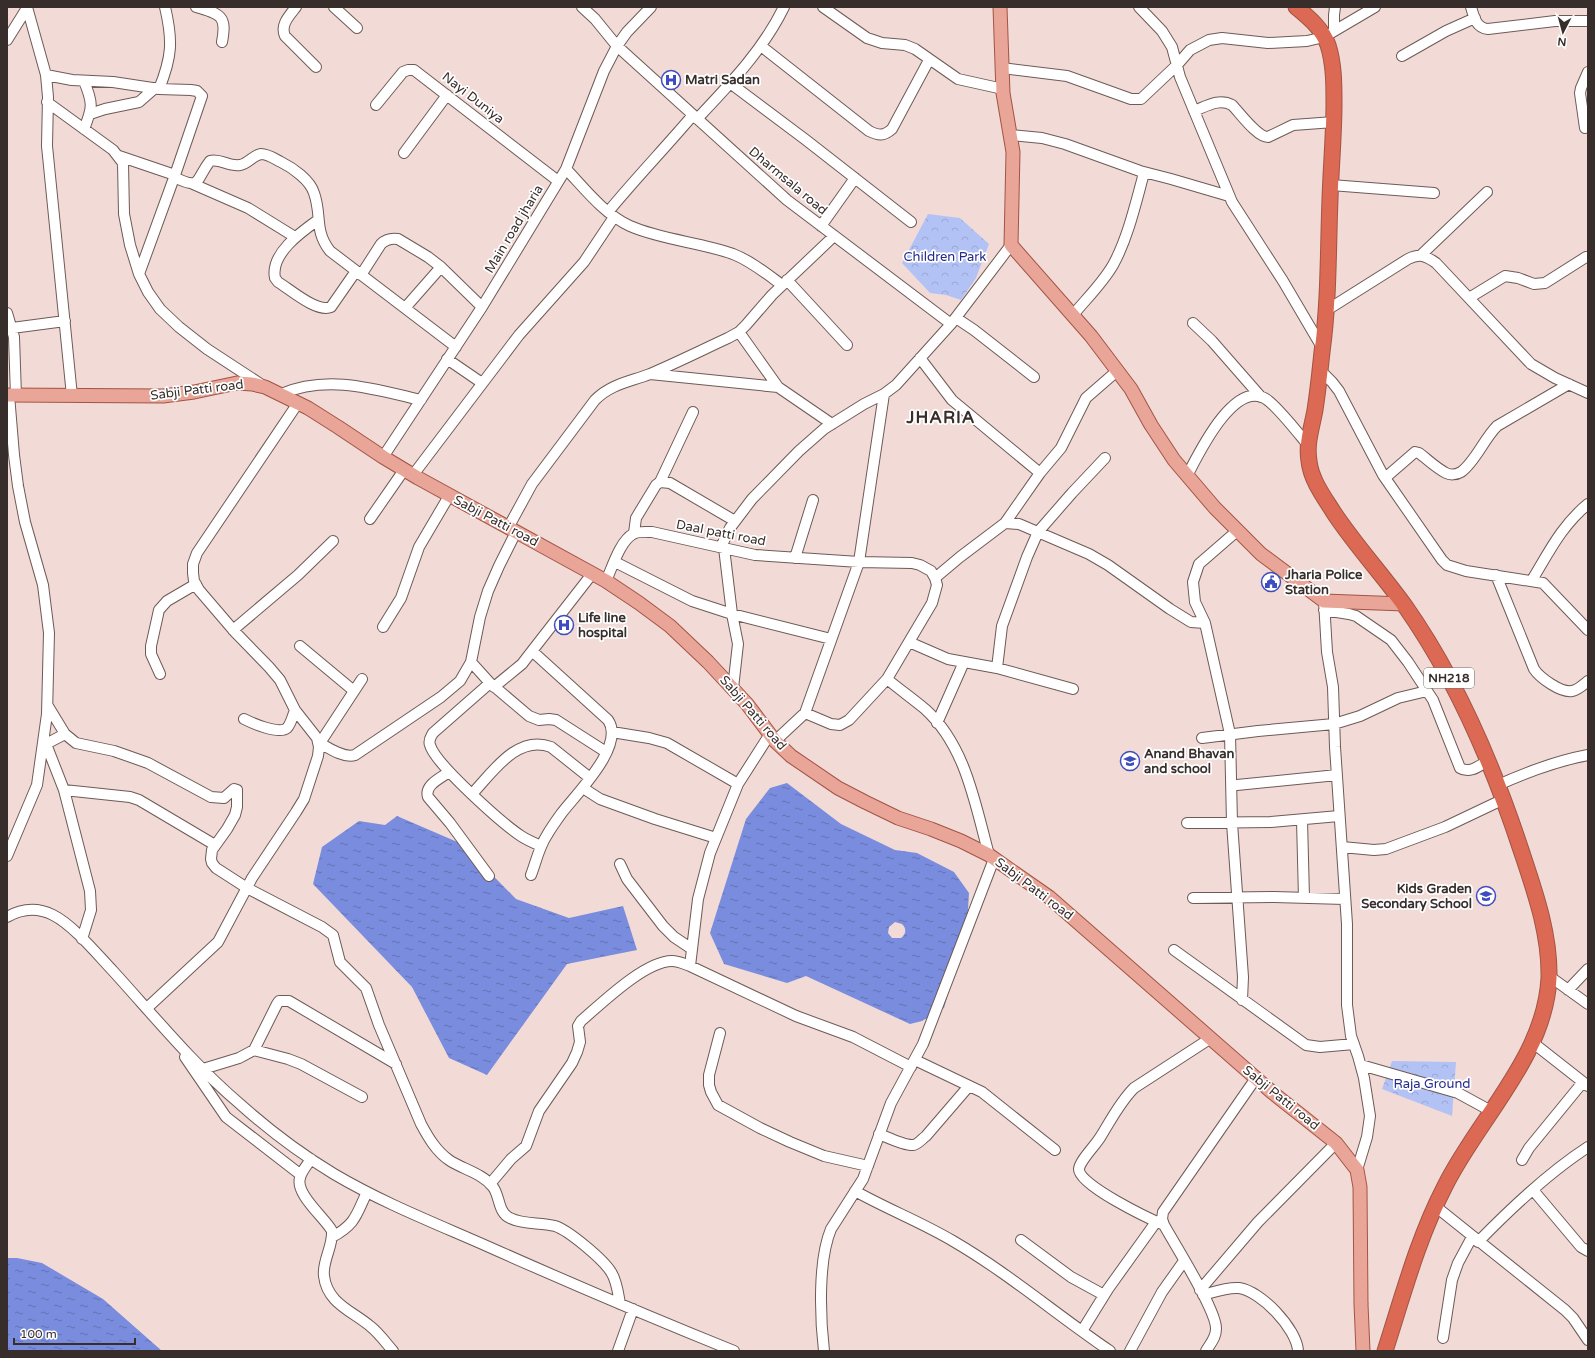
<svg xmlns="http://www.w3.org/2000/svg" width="1595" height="1358" viewBox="0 0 1595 1358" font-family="'Varela Round',sans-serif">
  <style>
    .forest { fill: url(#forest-crowns) }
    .water { fill: url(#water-ripples); fill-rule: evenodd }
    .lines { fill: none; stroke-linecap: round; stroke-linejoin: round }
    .minor-casing { stroke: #6e5a56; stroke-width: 12 }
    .major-casing { stroke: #a25445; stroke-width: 15 }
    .highway-casing { stroke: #a25445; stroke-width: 17 }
    .minor { stroke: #fff; stroke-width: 10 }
    .major { stroke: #e9a598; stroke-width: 13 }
    .highway { stroke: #db6953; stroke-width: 15 }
    .labels { text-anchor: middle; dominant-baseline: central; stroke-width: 3.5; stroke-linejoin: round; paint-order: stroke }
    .shield { fill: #fff; stroke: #736d6b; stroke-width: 1 }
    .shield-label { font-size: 12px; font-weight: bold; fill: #372e2c }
    .poi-label { font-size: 13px; font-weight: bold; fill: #372e2c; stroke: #fff; text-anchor: start }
    .street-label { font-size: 13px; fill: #372e2c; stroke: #fff }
    .park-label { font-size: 13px; fill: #242a89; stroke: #fff }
    .district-label { font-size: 17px; font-weight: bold; letter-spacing: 1px; fill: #372e2c; stroke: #fff }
  </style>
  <defs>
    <pattern id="forest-crowns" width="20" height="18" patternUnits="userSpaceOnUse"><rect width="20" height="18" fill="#b3c2f5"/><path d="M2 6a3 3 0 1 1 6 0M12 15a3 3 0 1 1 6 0" fill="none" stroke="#9ba7d2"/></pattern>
    <pattern id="water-ripples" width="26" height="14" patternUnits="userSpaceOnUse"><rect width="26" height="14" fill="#798cde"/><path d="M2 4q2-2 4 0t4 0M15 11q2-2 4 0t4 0" fill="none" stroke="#6473b4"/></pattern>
  </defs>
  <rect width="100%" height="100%" fill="#f2dbd6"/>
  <path class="forest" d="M928,214L960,218L989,244L976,278L961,300L946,295L930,293L902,263Z
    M1392,1061L1456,1062L1452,1116L1382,1089Z"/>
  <path class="water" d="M787,783L841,824L895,850L917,853L954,872L969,893L967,926L944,1008L922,1021L910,1024L806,976L787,983L724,964L710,933L746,819L770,788ZM895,922L902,924C907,929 906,934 901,938H892L888,933L889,927Z
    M397,816L462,844L516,899L569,918L623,906L637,950L567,964L487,1075L449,1058L412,987L313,884L322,847L359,821L385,825Z
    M7,1258H17L42,1263L103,1299L162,1351H7Z"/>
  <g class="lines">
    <defs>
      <path id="minor" d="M27,7L46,75L48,97L47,146L72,396
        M196,7C221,14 227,16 222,42
        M296,7C289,16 280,25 285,36L316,67
        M334,7L357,28
        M582,7L595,19L617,46L787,200L951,324
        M823,7L867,38L882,43L905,45L915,49L958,79L1003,89
        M1139,7L1162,31L1172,47L1180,77L1232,202L1283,281L1323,349
        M1471,7C1474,17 1476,28 1488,29L1555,21H1588
        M1334,31V15L1335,7
        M7,40L27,8
        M761,46L869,131C879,136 884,136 892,129L929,60
        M1402,56L1446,31L1475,18
        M1002,68L1067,76L1131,99H1141L1177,65L1190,50L1209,40L1222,38L1268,43L1307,41L1324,37L1375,7
        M46,75L72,80L113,82L159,89L191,90L197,91L202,96L175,175L139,274
        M84,81C93,103 93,107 84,129
        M730,83L806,140L911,222
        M159,89C172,57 173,41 165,7
        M47,102L113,150L123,163L124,214L130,245L139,274L148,292L160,309L179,327L207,349L262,385
        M376,105L403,72L408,70H414L558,181
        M1194,111C1207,106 1219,98 1232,105C1240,113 1257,137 1268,137L1293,125L1334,122
        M90,114L105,109L139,102L155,88
        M697,119C730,84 763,50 784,7
        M1585,128L1580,93L1581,88L1588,72
        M1010,135L1042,138L1065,144L1140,171L1171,179L1229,196
        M404,153L447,95
        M119,156L175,175
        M566,169C585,189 604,214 630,226C662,240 700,242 733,254C751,261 767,274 782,285
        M174,177C202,191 195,180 210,161C220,158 229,167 240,165C248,164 253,155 261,154C268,154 275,159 281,162C293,168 310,180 314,193C322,215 314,231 330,251L456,347
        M193,184L248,208L295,237
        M1331,185L1434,193
        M608,212C635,179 665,148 693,115
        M318,220C301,232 270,254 275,278L278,282C291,290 317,313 331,307L356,271
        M821,226L855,178
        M1421,255L1487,192
        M361,275L381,244C386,239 391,238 398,239L428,257L441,267L482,307
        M787,280L847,345
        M1469,298L1505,276L1518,278L1534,284L1545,283L1586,257
        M405,308L441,267
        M1327,310L1408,259C1420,253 1426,256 1436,263L1531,364L1555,378L1588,393
        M7,313L14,337L16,396
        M1073,315C1086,299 1102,284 1113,265C1128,238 1136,202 1144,173
        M956,318L974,330L1034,377
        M1193,323L1212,341L1261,397
        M12,328L65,321
        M739,332L778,387L832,424
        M920,358L952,400L1040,473
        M447,359L482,383
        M1320,370L1332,382L1339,391L1383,475L1442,560L1447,565L1466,571L1543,583L1588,630
        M650,374L778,387
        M281,394C328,374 374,389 421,400
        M383,457L482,307L566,169L604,71L617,46L627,32L651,7
        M413,475L519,335L584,262L614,217
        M1187,476C1198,455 1234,379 1266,399C1278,407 1298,433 1308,445
        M1385,478L1415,452L1419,453C1427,459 1436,468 1446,473C1450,475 1456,475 1461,472C1475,462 1484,439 1497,426L1569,384
        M660,482L693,412
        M370,519L404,470
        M1005,523L1040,473L1061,448L1086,398L1117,371
        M508,528L532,484L595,400C611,384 629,382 650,374C676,363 702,350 728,338L739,332L746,325L772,295L834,236
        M634,533L636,518L656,485L660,482L670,483L735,521
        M721,547L730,528L752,499L799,451L824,429L864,404L884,394L896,385L951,324L1011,245
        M724,548L732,614L738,644L733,688
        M795,558L813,500
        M615,562L692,601L732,614L831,639
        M1496,575L1534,669C1540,678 1561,693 1572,691C1578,690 1583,685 1588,681
        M935,578L960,557L1005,523L1019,524L1089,554L1108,565L1170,609L1191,622L1205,623L1230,734L1232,823L1243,977L1242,1000
        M1532,580C1549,552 1562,525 1588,504
        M606,581C612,568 620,541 633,534C638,531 646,532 652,532L755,555L859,562L912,563L920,565L931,571L935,578L937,585L932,603L887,679L849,720L840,725L831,724L805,713
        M1324,601L1327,652L1333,687L1335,747L1347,924V1005L1351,1036L1358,1056L1364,1078L1370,1116L1367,1137L1357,1170
        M1324,610L1349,614L1356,616L1391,640L1408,662L1433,700L1460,768C1470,774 1479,766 1489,760
        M1205,623L1195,602L1193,582L1199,564L1237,531
        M383,627L401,598L419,547L449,496
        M233,630L298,575L333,541
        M909,642L948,659L997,668L1073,689
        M300,646L354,691
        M471,662L490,683L529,716L539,720L549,719L556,720L606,752
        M997,668L1002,626L1027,557L1038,532L1072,493L1105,458
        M160,674L151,654V646L159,610L167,601L196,584
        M887,679C899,689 913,699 925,709C966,746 975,804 989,855
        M490,683L433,733C431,737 428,740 430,745C435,764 503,824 521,836C527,840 534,843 541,846
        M494,687L522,664L532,651L592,574
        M48,706L65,734L76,743L114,751L148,763L211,797L224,798L234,789L237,790V807L235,815L227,829L212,850L211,859L212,863L216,868L247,888L322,927L333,935L340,962L366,988L379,1025L421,1124C428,1137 436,1151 449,1160C462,1169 482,1173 493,1187C500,1196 498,1213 510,1218C523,1225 540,1222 555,1226C568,1230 603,1259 611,1272C617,1281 618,1293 620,1304
        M244,719C252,723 279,735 287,728C291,724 293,715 295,710
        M937,723L964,662
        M612,732L649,738L667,743L738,784
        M1202,738L1258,731L1334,724L1360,716L1398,698L1427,691
        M775,741L805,713L859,562L884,394
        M318,742C327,747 344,759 355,755L441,697L460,681L471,662L480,617L488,591L499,566L516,532
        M320,743L362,679
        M46,744L64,790L90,891L91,910L82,939
        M44,745L65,734
        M449,772C441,778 424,785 428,797L450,823L489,876
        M1237,785L1337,775
        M1498,785C1527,772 1556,761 1588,755
        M583,788L600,799L655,819L716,838
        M64,790L130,797L139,800L215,845
        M472,794C492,773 517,734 551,747L590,778
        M1302,820L1304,898
        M1187,823L1271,822L1339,816
        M1342,847L1374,850L1386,849L1445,827L1504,799
        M7,856L37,785L47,714L49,633L43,585L25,522L18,486L14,455L9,395
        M620,864L627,879L663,926L674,937L692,949
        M531,875C536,862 539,847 547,835C551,828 556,821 561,814C575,795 626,746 608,720L532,651
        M1193,898L1274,897L1345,899
        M7,917C21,909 37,907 53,915C73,925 97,954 113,971C154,1016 193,1064 240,1104C269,1130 301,1154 334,1174C383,1203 437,1224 489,1247C570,1283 652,1318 734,1351
        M1174,950L1306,1045L1320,1047L1354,1044
        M690,966L698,899L710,853L738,784L770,734
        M1549,976L1588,1004
        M1568,990L1588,969
        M147,1008L218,942L252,878L296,812L304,799L318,756L319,747L317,738L295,710L280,680L269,667L235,632L199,590L194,581L193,573V564L197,553L298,403
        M720,1033L709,1075V1085L711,1092L718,1105L760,1128L790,1142L824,1156L868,1166
        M1532,1042L1588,1086
        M254,1050L288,1059L301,1064L362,1097
        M185,1057L226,1117L301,1175
        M915,1060L982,1092L1055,1150
        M1361,1065L1458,1093L1491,1111
        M203,1069L239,1058L254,1050L277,1004L279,1001H289L396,1064
        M879,1134C887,1137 905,1146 913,1145C917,1145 922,1139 926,1136L969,1086
        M311,1159C307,1165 301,1172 300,1178C295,1194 325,1218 332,1231C333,1247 322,1261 324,1276C327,1303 352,1311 370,1326C379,1333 386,1343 393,1351
        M1522,1160L1529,1148L1583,1082
        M490,1184L511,1159L526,1146L539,1111L572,1063L577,1052L580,1042L578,1026L581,1021C602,1003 645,961 672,961C679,961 684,964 690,966L796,1016L853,1037L911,1067
        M1533,1190L1581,1247L1588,1251
        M855,1191C887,1209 921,1222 953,1241C1008,1273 1057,1315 1110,1351
        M1435,1206L1565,1310L1573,1318L1588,1340
        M1164,1225C1150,1219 1078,1185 1079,1169C1080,1160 1096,1145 1101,1136C1111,1120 1120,1102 1134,1088L1211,1038
        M332,1237C356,1224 356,1215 367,1192
        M1021,1240L1071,1277L1104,1295
        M1478,1242C1512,1207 1548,1173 1588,1147
        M1200,1290L1258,1222L1336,1143
        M1203,1295C1214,1292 1227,1287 1239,1288C1261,1291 1297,1329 1298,1351
        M1082,1331L1108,1289L1156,1222
        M1443,1338L1452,1280L1458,1263L1472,1237
        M618,1351L633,1309
        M824,1351C820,1317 818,1260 831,1229L863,1179L891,1103L923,1044L994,859
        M1130,1351L1162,1292L1184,1261
        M1206,1351C1210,1344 1216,1338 1216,1329C1217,1311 1175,1245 1164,1225L1162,1219L1163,1212L1256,1078"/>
      <path id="major" d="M1000,7L1003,93L1013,152L1011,245L1091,336L1131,389L1151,425L1174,460L1215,508L1261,554L1324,601L1404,604
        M7,395L163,396L194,392L237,383L252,384L265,387L308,408L338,427L383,457L418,478L606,581L639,603L670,626L708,662L747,704L775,741L791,756L838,788L865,802L898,818L931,829L961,841L989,855L1049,897L1273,1093L1336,1143L1357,1170L1360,1187L1361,1304L1363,1351"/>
      <path id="highway" d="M1296,7C1309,18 1322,28 1328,45C1334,64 1334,84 1334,103C1334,135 1331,167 1330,199C1328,250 1329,301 1322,352C1320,371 1318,391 1315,410C1312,427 1306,443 1309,461C1311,480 1324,497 1334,513C1356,546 1382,574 1405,606C1457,680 1493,765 1521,850C1535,892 1550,934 1549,978C1545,1057 1478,1119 1445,1186C1418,1238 1403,1295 1385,1351"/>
    </defs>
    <use href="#minor" class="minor-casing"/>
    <use href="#major" class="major-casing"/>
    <use href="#highway" class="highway-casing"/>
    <use href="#minor" class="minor"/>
    <use href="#major" class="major"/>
    <use href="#highway" class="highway"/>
  </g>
  <defs>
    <symbol id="hospital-ring" viewBox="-11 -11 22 22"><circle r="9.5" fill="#fff" stroke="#3e4cbf" stroke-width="1.5"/><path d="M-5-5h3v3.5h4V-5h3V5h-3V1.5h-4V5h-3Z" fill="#3e4cbf"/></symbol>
    <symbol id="civic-ring" viewBox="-11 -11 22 22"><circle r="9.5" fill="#fff" stroke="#3e4cbf" stroke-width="1.5"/><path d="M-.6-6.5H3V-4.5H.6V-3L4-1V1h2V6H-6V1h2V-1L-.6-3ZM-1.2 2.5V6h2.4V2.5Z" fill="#3e4cbf"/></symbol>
    <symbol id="school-ring" viewBox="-11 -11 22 22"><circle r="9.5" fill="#fff" stroke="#3e4cbf" stroke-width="1.5"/><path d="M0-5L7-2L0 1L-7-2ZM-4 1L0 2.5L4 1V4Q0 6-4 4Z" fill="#3e4cbf"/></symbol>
  </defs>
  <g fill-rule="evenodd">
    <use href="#hospital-ring" x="660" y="69" width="22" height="22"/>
    <use href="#civic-ring" x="1260" y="571" width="22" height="22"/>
    <use href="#hospital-ring" x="553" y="614" width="22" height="22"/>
    <use href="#school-ring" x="1119" y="750" width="22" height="22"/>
    <use href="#school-ring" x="1475" y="885" width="22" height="22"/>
  </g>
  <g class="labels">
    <rect class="shield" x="1424" y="668" width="50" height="20" rx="3"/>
    <g class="shield-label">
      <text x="1449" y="678">NH218</text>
    </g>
    <g class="poi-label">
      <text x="685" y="80">Matri Sadan</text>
      <text x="1285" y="575">Jharia Police<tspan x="1285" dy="15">Station</tspan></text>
      <text x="578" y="618">Life line<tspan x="578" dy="15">hospital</tspan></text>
      <text x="1144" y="754">Anand Bhavan<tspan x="1144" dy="15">and school</tspan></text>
      <text x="1472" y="889" text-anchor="end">Kids Graden<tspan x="1472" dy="15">Secondary School</tspan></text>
    </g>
    <g class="street-label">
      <text transform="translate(473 98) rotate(38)">Nayi Duniya</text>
      <text transform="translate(788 181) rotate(40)">Dharmsala road</text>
      <text transform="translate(514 229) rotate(-59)">Main road jharia</text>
      <text transform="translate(197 390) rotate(-7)">Sabji Patti road</text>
      <text transform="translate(496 521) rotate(28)">Sabji Patti road</text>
      <text transform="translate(721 533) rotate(11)">Daal patti road</text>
      <text transform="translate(753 713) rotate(49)">Sabji Patti road</text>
      <text transform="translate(1034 889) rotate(37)">Sabji Patti road</text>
      <text transform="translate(1281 1098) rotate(39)">Sabji Patti road</text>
    </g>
    <g class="park-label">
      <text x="945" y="257">Children Park</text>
      <text x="1432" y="1084">Raja Ground</text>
    </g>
    <g class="district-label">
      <text x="941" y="417">JHARIA</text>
    </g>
  </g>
  <rect width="1595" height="1358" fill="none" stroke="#372e2c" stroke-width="16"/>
  <g transform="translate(1563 32) rotate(186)" stroke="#ffffff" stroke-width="3" paint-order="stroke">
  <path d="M0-3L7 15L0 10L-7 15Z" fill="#372e2c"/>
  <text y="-6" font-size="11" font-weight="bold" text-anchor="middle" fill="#372e2c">N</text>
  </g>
  <path d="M14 1338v6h121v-6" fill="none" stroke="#372e2c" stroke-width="2"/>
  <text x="20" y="1338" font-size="12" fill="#372e2c" stroke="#ffffff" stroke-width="3" paint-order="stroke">100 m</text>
</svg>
